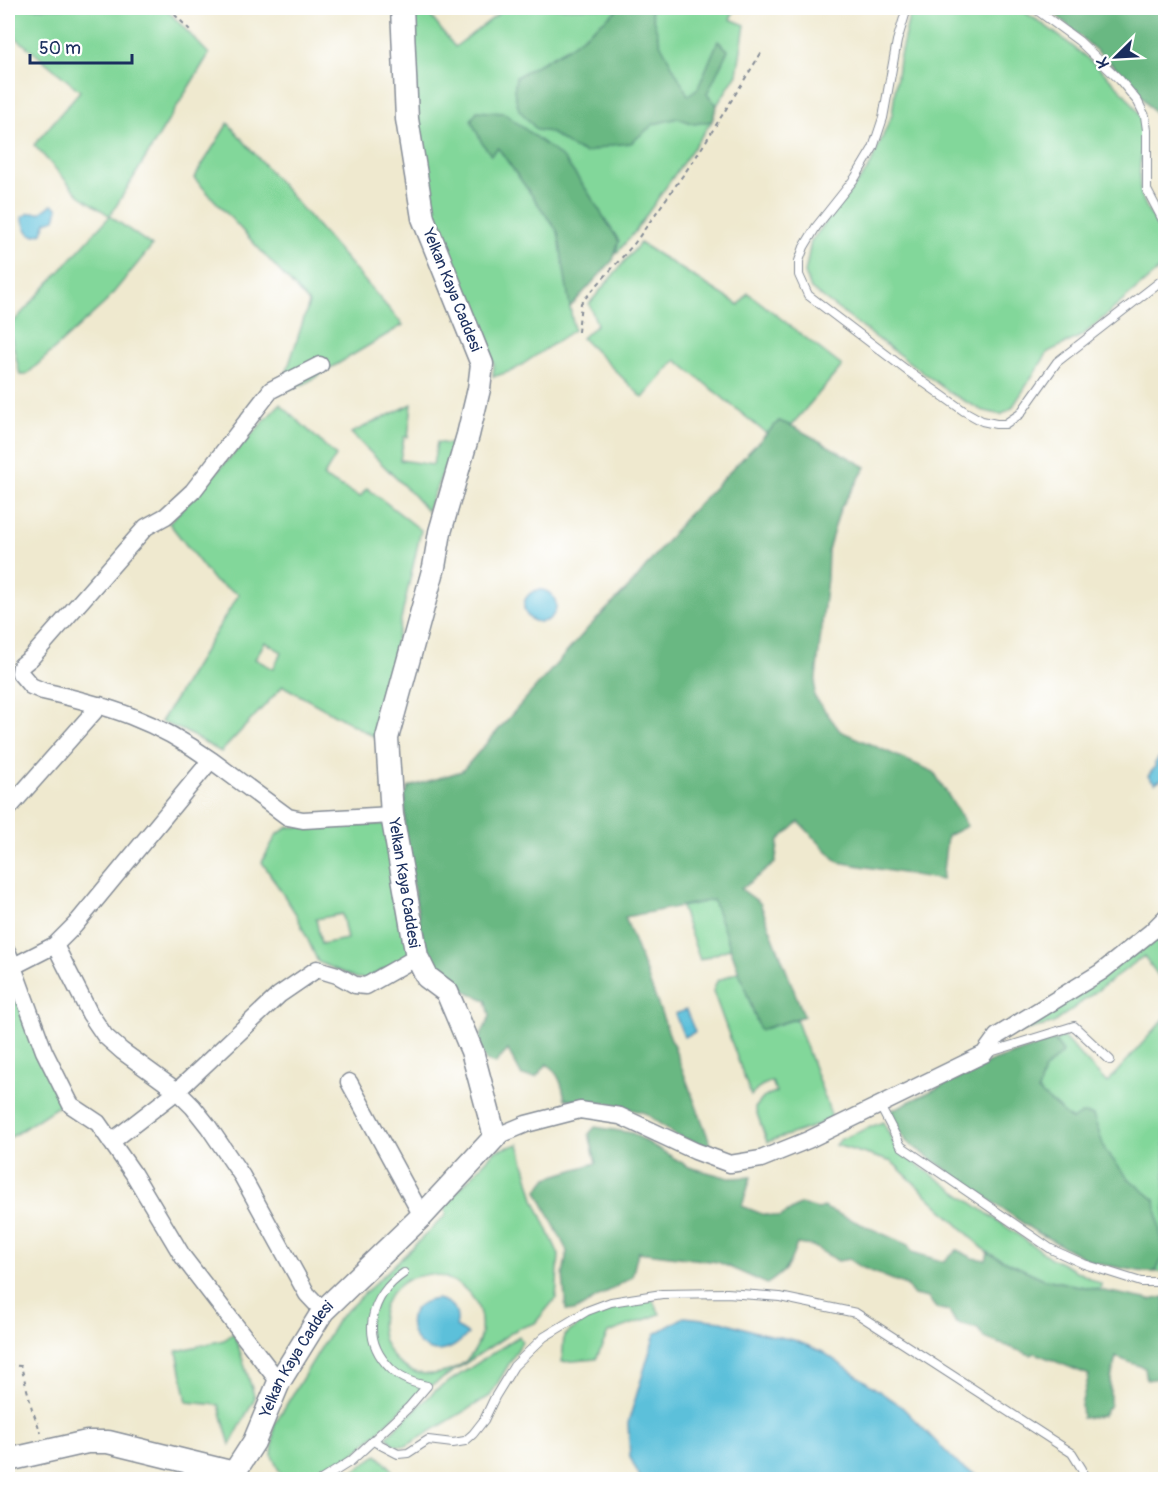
<svg xmlns="http://www.w3.org/2000/svg" width="1173" height="1487" viewBox="0 0 1173 1487" font-family="Pangolin,sans-serif">
  <style>
    .green { fill: #82d79a; stroke: #4e837c; stroke-width: 1.5; fill-rule: evenodd }
    .forest { fill: #69b882; stroke: #427470; stroke-width: 1.5 }
    .water { fill: #5cc0da; stroke: #3c789c; stroke-width: 1.5 }
    .lines { fill: none; stroke-linecap: round; stroke-linejoin: round }
    .lane-casing { stroke: #858c96; stroke-width: 10 }
    .street-casing { stroke: #858c96; stroke-width: 19 }
    .secondary-casing { stroke: #858c96; stroke-width: 25 }
    .path { stroke: #858c96; stroke-width: 2; stroke-dasharray: 4.5 4.5; stroke-linecap: butt }
    .lane { stroke: #fff; stroke-width: 8 }
    .street { stroke: #fff; stroke-width: 16 }
    .secondary { stroke: #fff; stroke-width: 22 }
    .labels { text-anchor: middle; dominant-baseline: central; stroke-width: 6; stroke-linejoin: round; paint-order: stroke }
    .street-label { font-size: 16px; fill: #1b2f5e; stroke: #fff }
  </style>
  <rect width="100%" height="100%" fill="#fff"/>
  <filter id="ink" filterUnits="userSpaceOnUse"><feTurbulence type="fractalNoise" baseFrequency=".0167" numOctaves="2"/><feDisplacementMap in="SourceGraphic" scale="12" xChannelSelector="R" yChannelSelector="G"/><feConvolveMatrix kernelMatrix="1 2 1 2 8 2 1 2 1" color-interpolation-filters="sRGB"/></filter>
  <filter id="wash" filterUnits="userSpaceOnUse"><feTurbulence type="fractalNoise" baseFrequency=".008" numOctaves="4" result="noise"/><feDisplacementMap in="SourceGraphic" scale="24" xChannelSelector="R" yChannelSelector="G"/><feGaussianBlur stdDeviation="1.35" result="paint"/><feColorMatrix in="noise" values="0 0 0 0 0 0 0 0 0 0 0 0 0 0 0 0 0 1.4 0 .05"/><feComposite in="paint" operator="in"/></filter>
  <g filter="url(#wash)">
    <rect width="100%" height="100%" fill="#efe9cf"/>
    <path class="green" d="M8,8H165L209,54L110,216L152,246L105,303L26,375H20L9,327L110,216L79,195L34,145L80,91L8,31Z
      M414,8H424L455,47L506,8H736L730,19L745,25L737,74L717,105L712,121L634,233L570,307L574,330L514,370L493,377L494,364L428,205L416,121Z
      M911,8H1017C1046,23 1137,91 1142,124C1145,147 1135,174 1142,197C1152,225 1173,236 1161,268L1083,335L1048,352L1012,408L1001,415L981,410L952,394L811,289L805,273L811,241L869,168L892,115L899,60Z
      M228,123L403,325L304,384L280,392L309,303L194,178Z
      M640,243L739,305L748,293L842,366L791,426L779,421L767,434L676,360L643,398L582,338L597,324L589,304Z
      M280,404L336,456L323,477L360,497L367,488L421,530L379,718L380,740L283,686L221,752L184,731L161,722L239,594L215,582L169,523ZM265,642L282,652L273,669L255,659Z
      M412,404L408,437H404L400,460L433,465L437,442L454,445L427,511L414,496L351,433Z
      M388,824L411,955L366,979L356,978L318,962L296,914L262,862L277,834L289,827ZM342,914L347,939L321,944L316,919Z
      M713,900L731,948L700,960L681,907Z
      M1165,926V985L1144,956L1052,1024L1017,1032Z
      M739,971L760,1030L796,1019L832,1117L818,1125L767,1142L755,1108L765,1096L776,1092L772,1081L761,1086L751,1096L713,991L717,981Z
      M8,981L63,1103L8,1139Z
      M1165,1018V1272H1145L1094,1263L1033,1230L907,1142L890,1111L991,1062L1063,1037L1107,1083Z
      M883,1122L898,1151L1051,1258L1101,1284L1100,1290L1044,1279L988,1253L892,1162L836,1145L841,1139Z
      M519,1144L534,1199L559,1255L556,1298L535,1323L517,1329L416,1396L349,1459L324,1476L310,1479H283L272,1456L274,1425L339,1318L446,1215L445,1205L495,1151ZM430,1274C505,1285 493,1378 425,1374C412,1373 398,1365 391,1354C375,1332 379,1301 401,1284C409,1277 420,1276 430,1274Z
      M652,1299L660,1314L608,1333L596,1359L562,1362L564,1336L585,1320L612,1307Z
      M234,1333L255,1398L230,1445L219,1405L187,1402L177,1351L224,1340Z
      M519,1336L522,1342L490,1396L406,1446L394,1445L387,1436L436,1390Z
      M377,1455L391,1468L396,1479H343Z"/>
    <path class="forest" d="M620,8H650L661,45L688,95L698,88L718,41L728,50L707,94L717,105L712,121L694,124L678,118L654,124L631,143L612,145L585,153L572,147L550,132L537,130L519,110L514,91L516,77L569,47Z
      M1048,8H1165V125L1147,104L1131,81Z
      M477,111L504,113L564,159L586,189L619,241L613,260L570,307L558,232L498,148L491,155L482,143L471,120Z
      M779,421L796,428L866,467L840,509L828,550L827,578L814,696L840,731L934,772L967,826L947,836L942,880L838,862L799,822L779,840L775,863L741,889L760,903L804,1016L760,1030L713,900L625,917L712,1148L675,1135L645,1113L611,1104L565,1099C562,1084 559,1074 547,1064L536,1077L522,1076L508,1050L495,1064L486,1061L477,1044L490,1016L486,1000L448,983L428,966L405,843V796L409,787L462,771L589,627L633,583L686,517Z
      M1054,1040L1063,1052L1044,1070L1038,1091L1072,1120L1081,1114L1093,1115L1105,1150L1128,1178L1155,1200L1164,1256L1155,1272H1145L1094,1263L1033,1230L907,1142L888,1116L890,1111L991,1062Z
      M595,1127L632,1133L689,1167L729,1178L751,1177L742,1206L762,1214L780,1217L801,1204L818,1209L823,1207L908,1245L912,1252L944,1262L957,1250L973,1258L986,1260L988,1253L1044,1279L1150,1300L1165,1297V1377L1147,1380L1145,1368L1116,1357L1110,1383V1405L1102,1416L1082,1418L1081,1405L1089,1375L1035,1353L1031,1355L984,1338L978,1329L956,1323L949,1311L936,1308L928,1298L914,1295L906,1285L861,1267L849,1259L838,1261L813,1246L797,1244C788,1267 789,1269 767,1284L718,1262L638,1252L632,1277L575,1311L566,1310L563,1275L567,1251L537,1191L547,1178L596,1163L589,1134Z"/>
    <path class="water" d="M51,205H54L58,209L55,219L46,222L42,233C28,240 25,228 22,217L29,213H40Z
      M524 606a16 16 0 1 1 32 0a16 16 0 1 1-32 0Z
      M1165,750V780L1163,778L1155,783L1148,776L1155,767V763Z
      M686,1010L695,1032L684,1037L675,1014Z
      M437,1299C452,1302 460,1312 456,1327L468,1334C464,1338 459,1343 454,1346C415,1369 388,1304 437,1299Z
      M684,1317L722,1321L756,1332L794,1340L823,1352L902,1407L961,1467L985,1479H641L630,1457L628,1423L655,1334Z"/>
  </g>
  <g filter="url(#ink)">
    <g class="lines">
      <defs>
        <path id="lane" d="M907,8L897,41L883,118L873,148L855,178L816,227L804,247L799,261V275L808,295L909,372L964,411L982,421L996,424H1005L1020,414L1057,362L1166,277
          M1034,8L1079,41L1120,80L1138,102L1145,116L1147,130V190L1166,226
          M987,1053L1074,1026L1110,1060
          M880,1106L901,1146L1051,1249L1084,1264L1141,1282H1166
          M373,1441L398,1454L408,1453L428,1440L453,1443L465,1441L473,1434L484,1420L495,1397L514,1366L544,1337L587,1311L611,1302L662,1294L727,1293L780,1297L856,1313L1072,1453L1082,1469L1083,1480
          M321,1480L351,1461L408,1408L427,1386C414,1383 400,1379 390,1368C359,1337 371,1295 404,1273"/>
        <path id="street" d="M211,760C155,720 109,706 43,691L31,686L20,673L21,666L31,658L146,527L166,516L193,491L271,390L320,365
          M8,809L100,705
          M55,945L90,1014L105,1036L122,1051L177,1091L193,1107L208,1126L242,1176L307,1294L323,1311
          M8,953L44,1051L71,1105L98,1123L133,1173L183,1257L279,1382
          M8,969L55,945L75,925L211,760L288,817L303,820L392,815
          M349,1082L422,1216
          M495,1137L526,1124L580,1110L620,1116L695,1151L730,1164L761,1159L808,1140L984,1054L997,1036L1101,972L1151,932L1166,917
          M111,1142L177,1091L279,995L317,969L337,975L355,985L366,986L417,957"/>
        <g id="secondary">
          <path id="s1" d="M8,1460L87,1442H108L234,1473L254,1442L279,1382L323,1311L422,1216L495,1137L472,1051L447,992L427,977L417,957L392,815L387,738L434,567L440,532L468,435L479,389L482,364L423,218L407,119L402,8"/>
        </g>
      </defs>
      <use href="#lane" class="lane-casing"/>
      <use href="#street" class="street-casing"/>
      <use href="#secondary" class="secondary-casing"/>
      <path class="path" d="M168,8L193,33
        M578,332L581,303L634,244L696,157L763,50
        M8,1365L21,1366L32,1409L41,1433"/>
      <use href="#lane" class="lane"/>
      <use href="#street" class="street"/>
      <use href="#secondary" class="secondary"/>
    </g>
  </g>
  <g class="labels">
    <g class="street-label">
      <text transform="translate(452 290) rotate(68)">Yelkan Kaya Caddesi</text>
      <text transform="translate(404 883) rotate(81)">Yelkan Kaya Caddesi</text>
      <text stroke="none"><textPath href="#s1" startOffset="362">Yelkan Kaya Caddesi</textPath></text>
    </g>
  </g>
  <rect width="1173" height="1487" fill="none" stroke="#fff" stroke-width="30"/>
  <g transform="translate(1116 57) rotate(246)" stroke="#ffffff" stroke-width="4.5" paint-order="stroke">
  <path d="M0-4.5L10 22L0 15L-10 22Z" fill="#1b2f5e"/>
  <text y="-9" font-size="16" font-weight="bold" text-anchor="middle" fill="#1b2f5e">K</text>
  </g>
  <path d="M30 54v9h102v-9" fill="none" stroke="#1b2f5e" stroke-width="3"/>
  <text x="39" y="54" font-size="18" fill="#1b2f5e" stroke="#ffffff" stroke-width="4.5" paint-order="stroke">50 m</text>
</svg>
